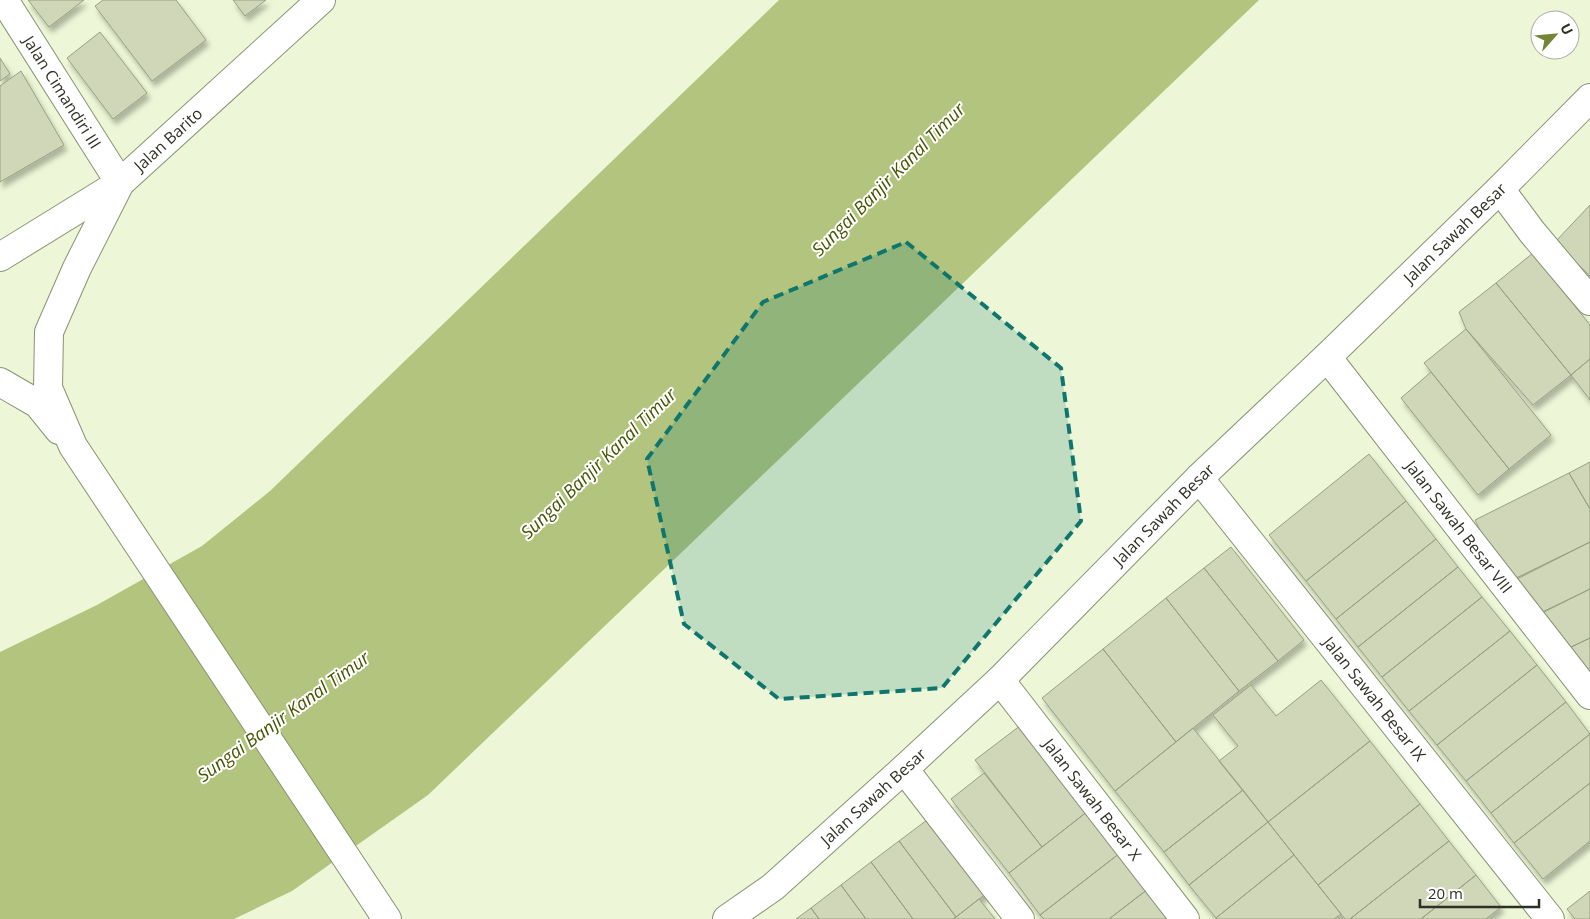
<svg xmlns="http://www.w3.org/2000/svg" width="1590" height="919" viewBox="0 0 1590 919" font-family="'Open Sans',sans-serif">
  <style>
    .water { fill: #b2c47e }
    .building { fill: #cfd7b8; stroke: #98a083; filter: url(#shadow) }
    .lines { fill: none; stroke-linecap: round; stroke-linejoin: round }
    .minor-casing { stroke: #8a9275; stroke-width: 30 }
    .tertiary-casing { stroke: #8a9275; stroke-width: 30 }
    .minor { stroke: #fff; stroke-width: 28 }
    .tertiary { stroke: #fff; stroke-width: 28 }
    .marked { fill: #0f766e; fill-opacity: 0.2; stroke: #0f766e; stroke-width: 4; stroke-dasharray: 10 6; stroke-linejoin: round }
    .labels { text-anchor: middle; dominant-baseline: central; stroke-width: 4; stroke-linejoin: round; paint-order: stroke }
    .street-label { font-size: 16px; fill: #2d3024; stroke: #fff }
    .water-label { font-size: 18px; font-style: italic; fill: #475503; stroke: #fff }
  </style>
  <defs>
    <filter id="shadow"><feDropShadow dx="3" dy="5.5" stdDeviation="2.5" flood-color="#0004"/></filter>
  </defs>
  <rect width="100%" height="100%" fill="#edf6d6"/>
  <path class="water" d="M779,0H1259L428,795L292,891L234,919H0V652L97,605L202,546L270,491Z"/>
  <path class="building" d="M28,0H84L49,27Z
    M103,0H176L206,40L152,81L95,6Z
    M233,0H266L245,16Z
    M100,32L147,93L113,119L67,58Z
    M0,58L10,74L0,81Z
    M21,71L64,145L0,182V86Z
    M1590,205V276L1555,242Z
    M1533,253L1590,325V359L1571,375L1496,283Z
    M1496,283L1571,375L1533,405L1466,329L1459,312Z
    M1466,329L1551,435L1509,469L1424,363Z
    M1590,359V400L1571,375Z
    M1431,372L1509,469L1478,495L1401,398Z
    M1369,454L1406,501L1306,581L1269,535Z
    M1590,462V509L1569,473Z
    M1569,473L1590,509V542L1506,583L1475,520Z
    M1406,501L1436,539L1336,619L1306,581Z
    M1436,539L1458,567L1358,647L1336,619Z
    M1590,542V589L1536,615L1517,579Z
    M1231,547L1304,640L1278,661L1204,568Z
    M1458,567L1482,597L1382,677L1358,647Z
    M1204,568L1278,661L1239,691L1166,598Z
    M1590,589V638L1569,648L1542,613Z
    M1482,597L1510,631L1409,711L1382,677Z
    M1166,598L1239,691L1176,742L1103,649Z
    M1510,631L1537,665L1437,745L1409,711Z
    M1590,638V683L1569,648Z
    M1103,649L1176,742L1115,791L1042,698Z
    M1537,665L1566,702L1466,781L1437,745Z
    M1321,680L1370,741L1268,822L1219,761L1238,746L1213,715L1251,685L1276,716Z
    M1566,702L1590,734L1491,813L1466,781Z
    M1021,725L1088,811L1042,847L975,760Z
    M1193,728L1243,790L1164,852L1115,791Z
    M1590,734V783L1514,843L1491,813Z
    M1370,741L1420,804L1318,885L1268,822Z
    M984,773L1042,847L1009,873L951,799Z
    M1590,783V841L1543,879L1514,843Z
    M1243,790L1268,822L1189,885L1164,852Z
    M1420,804L1449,841L1350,919H1345L1318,885Z
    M1088,811L1120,853L1040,915L1009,873Z
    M931,817L988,892L956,917L899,841Z
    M1268,822L1294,855L1216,918L1189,885Z
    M899,841L956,917L953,919H913L871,862Z
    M1449,841L1476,875L1421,919H1350Z
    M1120,853L1148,889L1109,919H1044L1040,915Z
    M1294,855L1341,914L1334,919H1217L1216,918Z
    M871,862L913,919H866L841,885Z
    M1476,875L1501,907L1486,919H1421Z
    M841,885L866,919H819L811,908Z
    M1148,889L1171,919H1109Z
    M1590,891V919H1575L1567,909Z
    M979,899L995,919H953L956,917Z
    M811,908L819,919H796Z"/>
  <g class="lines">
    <defs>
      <g id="minor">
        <path id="s1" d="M4,0L120,183L77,268L49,332L48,388L73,446L387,919"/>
        <path d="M1500,189L1532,232L1590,301"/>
        <path id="s2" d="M1327,357L1590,695"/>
        <path d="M0,382L38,404L59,430"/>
        <path id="s3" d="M1199,478L1550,919"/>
        <path id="s4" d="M1000,680L1185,919"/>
        <path d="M904,769L1020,919"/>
      </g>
      <g id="tertiary">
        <path id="s5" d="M0,257L120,183L321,0"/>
        <path id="s6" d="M727,919L773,887L904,769L1000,680L1199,478L1327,357L1500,189L1590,98"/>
      </g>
    </defs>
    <use href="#minor" class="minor-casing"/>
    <use href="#tertiary" class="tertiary-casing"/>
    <use href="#minor" class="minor"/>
    <use href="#tertiary" class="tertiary"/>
  </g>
  <path class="marked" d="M906,242L1061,368L1081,521L942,688L779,699L684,624L647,459L763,302Z"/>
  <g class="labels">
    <g class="street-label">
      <text stroke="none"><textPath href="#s1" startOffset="109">Jalan Cimandiri III</textPath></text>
      <text stroke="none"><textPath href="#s5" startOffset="206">Jalan Barito</textPath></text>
      <text stroke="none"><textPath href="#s6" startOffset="1001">Jalan Sawah Besar</textPath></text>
      <text stroke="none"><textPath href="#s6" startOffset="596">Jalan Sawah Besar</textPath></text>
      <text stroke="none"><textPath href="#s2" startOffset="215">Jalan Sawah Besar VIII</textPath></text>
      <text stroke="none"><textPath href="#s3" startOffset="282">Jalan Sawah Besar IX</textPath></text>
      <text stroke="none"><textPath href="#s6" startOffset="191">Jalan Sawah Besar</textPath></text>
      <text stroke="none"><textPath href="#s4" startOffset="151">Jalan Sawah Besar X</textPath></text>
    </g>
    <g class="water-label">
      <text transform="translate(888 179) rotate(-45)">Sungai Banjir Kanal Timur</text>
      <text transform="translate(598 463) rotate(-44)">Sungai Banjir Kanal Timur</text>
      <text transform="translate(283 716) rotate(-36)">Sungai Banjir Kanal Timur</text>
    </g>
  </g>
  <g transform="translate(1555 35) rotate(63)"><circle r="24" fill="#ffffff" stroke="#abaca7"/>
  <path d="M0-4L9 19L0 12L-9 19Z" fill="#748535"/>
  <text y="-8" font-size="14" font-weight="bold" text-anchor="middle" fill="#2d3024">U</text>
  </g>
  <path d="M1420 899v8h119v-8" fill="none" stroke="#2d3024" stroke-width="2.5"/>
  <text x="1428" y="899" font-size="15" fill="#2d3024" stroke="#ffffff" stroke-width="4" paint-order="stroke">20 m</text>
</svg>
